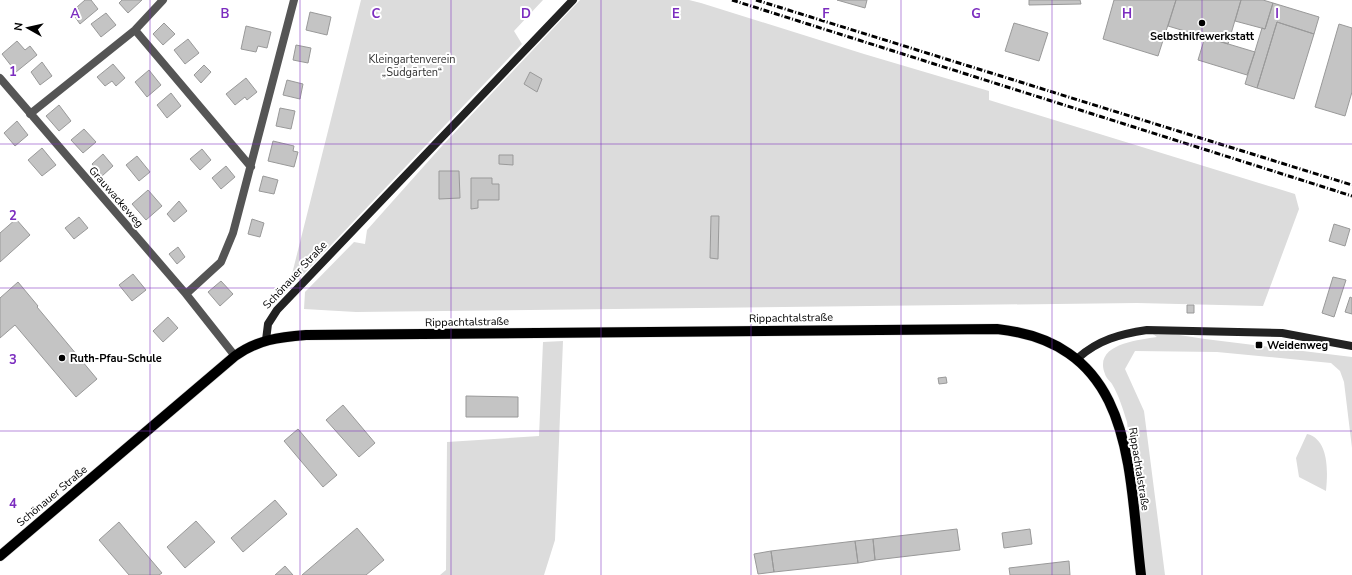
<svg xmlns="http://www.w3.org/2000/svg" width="1352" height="575" viewBox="0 0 1352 575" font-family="'Nunito Sans',sans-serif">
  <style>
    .green { fill: #dcdcdc }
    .building { fill: #c4c4c4; stroke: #999 }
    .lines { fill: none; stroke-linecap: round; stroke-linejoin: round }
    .primary-casing { stroke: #dbdbdb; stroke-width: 11 }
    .street { stroke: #555; stroke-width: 8 }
    .secondary { stroke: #222; stroke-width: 8 }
    .primary { stroke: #000; stroke-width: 10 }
    .rail { stroke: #000; stroke-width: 3; stroke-dasharray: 6 2 1 2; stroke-linecap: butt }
    .grid { fill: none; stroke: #7b2cbf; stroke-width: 1; stroke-opacity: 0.55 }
    .poi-dot { fill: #000; stroke: #fff; stroke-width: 1.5 }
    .labels { text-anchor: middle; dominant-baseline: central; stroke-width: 4; stroke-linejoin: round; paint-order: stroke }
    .poi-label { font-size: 11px; font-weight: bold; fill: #000; stroke: #fff; text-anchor: start }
    .park-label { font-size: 11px; fill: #333; stroke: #fff }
    .street-label { font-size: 11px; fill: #000; stroke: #fff }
    .grid-label { font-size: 13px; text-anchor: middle; font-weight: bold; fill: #7b2cbf; stroke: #fff; stroke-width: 4; stroke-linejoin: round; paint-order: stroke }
  </style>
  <rect width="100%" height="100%" fill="#fff"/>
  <path class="green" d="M361,0H543L514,31L522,44L297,281L291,278Z
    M580,0H689L701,3L864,54L989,91V100L1295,194L1299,209L1263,306L1137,303L356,312L304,309L305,292L354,242L365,244L367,230L441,147Z
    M1147,330L1205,339L1352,357V448L1344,382L1340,371L1331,363L1217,352L1135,351L1125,369L1144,411L1165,575H1146L1127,422C1123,409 1119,396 1112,384C1110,381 1106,378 1105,374C1093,344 1138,340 1157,337Z
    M563,341L555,540L544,575H440L446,570L447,442L539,436L543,342Z
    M1307,434C1329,439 1328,472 1326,491L1299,477L1296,458Z"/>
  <path class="building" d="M85,0H91L98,9L80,24L73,14L79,9L77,7Z
    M122,0H142L128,13L119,3Z
    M837,0H867L865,8Z
    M1029,0H1080L1081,4L1029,5Z
    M1114,0H1176L1158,56L1103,39Z
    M1176,0H1241L1228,44L1168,26Z
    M1241,0H1263L1273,3L1265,29L1235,21Z
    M1273,3L1319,17L1314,34L1277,22L1257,88L1245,84L1262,28L1265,29Z
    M310,12L331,17L327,35L306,30Z
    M106,13L116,25L101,37L91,24Z
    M1277,22L1314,34L1294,99L1257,88Z
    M164,23L175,34L163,45L153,34Z
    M1014,23L1048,33L1039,61L1005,51Z
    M1339,24L1352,28V92L1345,116L1315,107Z
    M246,26L271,32L267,48L258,46L256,52L241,49Z
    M1205,37L1255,52L1247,75L1198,60Z
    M188,39L199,53L185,64L174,50Z
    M17,41L25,50L30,46L37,55L16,72L2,54Z
    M296,45L311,48L308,63L293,60Z
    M42,62L52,76L40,85L31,72Z
    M113,64L125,78L116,86L112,81L105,86L97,77Z
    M204,65L211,72L201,83L194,75Z
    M149,70L161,85L147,97L135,82Z
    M530,72L542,79L537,92L524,84Z
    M246,78L257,92L247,100L245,97L235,105L226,94Z
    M287,80L303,84L300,99L283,95Z
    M171,93L181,106L167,118L157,105Z
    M59,105L71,121L59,131L46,116Z
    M280,108L295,111L291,129L276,126Z
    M17,121L28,135L15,146L4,133Z
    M84,129L96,142L83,153L71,140Z
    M273,141L294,146L293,151L298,152L294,167L268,161Z
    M42,148L56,165L42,176L28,160Z
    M202,149L211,160L200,170L190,159Z
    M103,154L113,166L102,176L92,164Z
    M499,155H513V165L499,164Z
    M137,156L150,172L139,181L126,165Z
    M226,166L235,177L221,189L212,178Z
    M439,171H459L460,198L439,199Z
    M263,176L278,180L274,194L259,191Z
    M471,178H492V184H499V200H478V208L471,209Z
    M148,190L162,206L146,220L132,204Z
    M179,201L187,211L174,222L167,214Z
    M711,216H719L718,259L710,258Z
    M79,217L88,228L74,239L65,228Z
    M16,219L30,235L0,262V233Z
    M252,219L264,223L260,237L248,234Z
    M1334,224L1350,229L1345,246L1329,241Z
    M178,247L185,257L177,264L169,254Z
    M133,274L146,290L132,301L119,285Z
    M1333,277L1346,280L1334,317L1322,313Z
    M221,281L233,294L220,306L208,292Z
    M18,282L38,306L37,307L97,379L76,397L15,325L0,338V298Z
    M1350,297L1352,298V314L1345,312Z
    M1187,305H1194V313H1187Z
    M168,317L178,328L163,342L153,331Z
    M946,377L947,383L939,384L938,378Z
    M466,396L518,397V417H466Z
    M343,405L375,443L359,457L326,420Z
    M298,429L337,475L323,487L284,441Z
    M275,500L287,514L243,552L231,538Z
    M196,521L215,542L185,568L167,547Z
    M119,522L162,573L159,575H129L99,540Z
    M357,528L384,560L366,575H302Z
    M957,529L960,550L875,560L873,539Z
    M1030,529L1032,544L1004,548L1002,533Z
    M873,539L875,560L858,563L855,541Z
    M855,541L858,563L774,572L771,551Z
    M771,551L774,572L758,574L754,554Z
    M1069,561L1070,575H1010L1009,568Z
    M285,566L293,575H275Z"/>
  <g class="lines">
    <defs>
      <path id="primary" d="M0,556L235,356C257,340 279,337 306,335L997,329C1135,344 1128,468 1141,575"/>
    </defs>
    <use href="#primary" class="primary-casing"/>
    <path class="street" d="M135,30L251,167
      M0,78L186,294L235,356
      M30,114L135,30L163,0
      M186,294L221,262L233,233L294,0"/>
    <path class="secondary" d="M266,340L268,324L277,310L573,0
      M1078,358C1098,340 1120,334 1147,330L1282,333L1352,346"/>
    <use href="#primary" class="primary"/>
    <path class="rail" d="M732,0L1352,196
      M756,0L1352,185"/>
  </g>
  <path class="grid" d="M150,0V575M300,0V575M451,0V575M601,0V575M751,0V575M901,0V575M1052,0V575M1202,0V575M0,144H1352M0,288H1352M0,431H1352"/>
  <g class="poi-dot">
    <circle cx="1202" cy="23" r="4"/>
    <rect x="1255" y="341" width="8" height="8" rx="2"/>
    <circle cx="62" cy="358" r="4"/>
  </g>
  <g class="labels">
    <g class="poi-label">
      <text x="1202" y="36" text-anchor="middle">Selbsthilfewerkstatt</text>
      <text x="1267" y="345">Weidenweg</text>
      <text x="70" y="358">Ruth-Pfau-Schule</text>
    </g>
    <g class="park-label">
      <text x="412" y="59">Kleingartenverein<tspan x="412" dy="13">„Südgärten“</tspan></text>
    </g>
    <g class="street-label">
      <text transform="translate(116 197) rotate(49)">Grauwackeweg</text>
      <text transform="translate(295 275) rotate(-47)">Schönauer Straße</text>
      <text transform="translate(791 318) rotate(-1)">Rippachtalstraße</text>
      <text transform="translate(467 322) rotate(-1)">Rippachtalstraße</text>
      <text transform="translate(1139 469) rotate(81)">Rippachtalstraße</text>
      <text transform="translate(52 496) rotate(-40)">Schönauer Straße</text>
    </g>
  </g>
  <g class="grid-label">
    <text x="75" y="18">A</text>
    <text x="225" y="18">B</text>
    <text x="376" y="18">C</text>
    <text x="526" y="18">D</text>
    <text x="676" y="18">E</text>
    <text x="826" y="18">F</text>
    <text x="976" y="18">G</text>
    <text x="1127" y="18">H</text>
    <text x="1277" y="18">I</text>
    <text x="13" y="76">1</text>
    <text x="13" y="220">2</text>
    <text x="13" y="364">3</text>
    <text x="13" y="508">4</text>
  </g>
  <g transform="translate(28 28) rotate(278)" stroke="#ffffff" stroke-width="3" paint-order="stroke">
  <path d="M0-3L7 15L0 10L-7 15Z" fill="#000000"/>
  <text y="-6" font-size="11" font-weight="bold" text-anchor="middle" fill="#000000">N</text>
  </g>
</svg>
